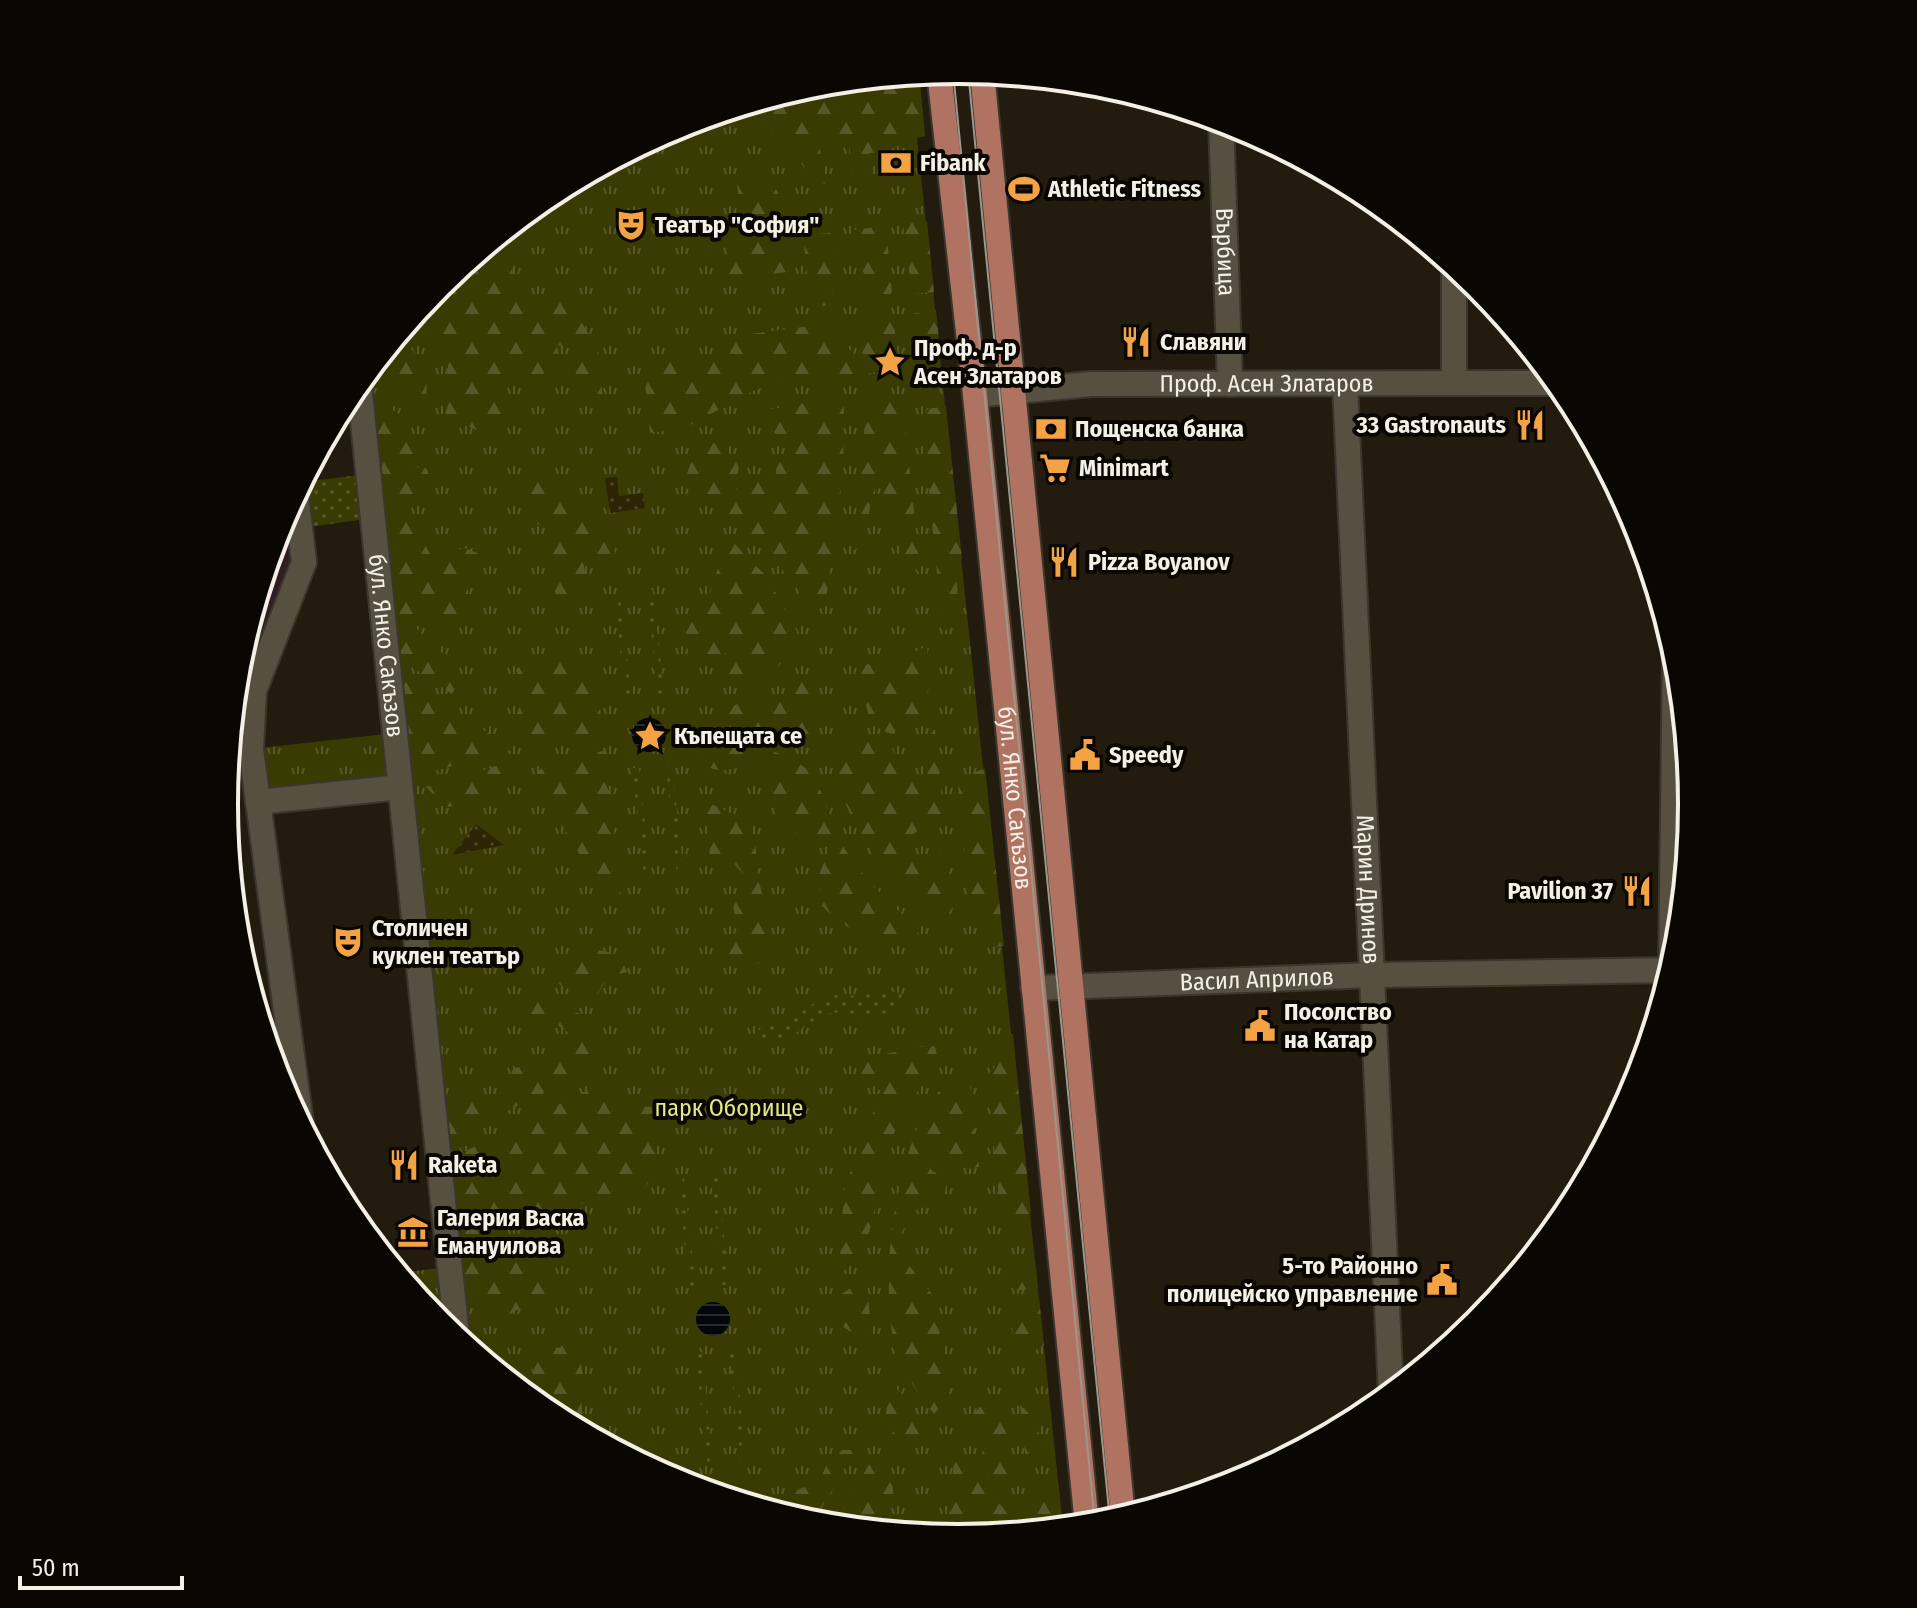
<svg xmlns="http://www.w3.org/2000/svg" width="1917" height="1608" viewBox="0 0 1917 1608" font-family="'Fira Sans Condensed',sans-serif">
  <style>
    .education { fill: #311e21 }
    .grass { fill: url(#grass-tufts) }
    .forest { fill: url(#forest-firs) }
    .sand { fill: url(#sand-dots) }
    .garden { fill: url(#garden-dots) }
    .water { fill: url(#water-rules) }
    .lines { fill: none; stroke-linecap: round; stroke-linejoin: round }
    .minor-casing { stroke: #3a362e; stroke-width: 28 }
    .major-casing { stroke: #3a362e; stroke-width: 28 }
    .minor { stroke: #575040; stroke-width: 24 }
    .major { stroke: #b07362; stroke-width: 24 }
    .tram { stroke: #9c978b; stroke-width: 2 }
    .labels { text-anchor: middle; dominant-baseline: central; stroke-width: 8; stroke-linejoin: round; paint-order: stroke }
    .poi-label { font-size: 24px; font-weight: bold; fill: #f4f0e6; stroke: #0a0703; text-anchor: start }
    .street-label { font-size: 24px; fill: #f4f0e6; stroke: #0a0703 }
    .park-label { font-size: 24px; fill: #e3e885; stroke: #0a0703 }
    .rim { fill: none; stroke: #f4f0e6; stroke-width: 4 }
  </style>
  <defs>
    <pattern id="grass-tufts" width="24" height="20" patternUnits="userSpaceOnUse" patternTransform="scale(2)"><rect width="24" height="20" fill="#3a3b03"/><path d="M3 7l-1-3M5 7V3M7 7l1-3M15 17l-1-3M17 17v-4M19 17l1-3" fill="none" stroke="#575828"/></pattern>
    <pattern id="forest-firs" width="22" height="20" patternUnits="userSpaceOnUse" patternTransform="scale(2)"><rect width="22" height="20" fill="#3a3b03"/><path d="M5 1l3.5 6h-7zM16 11l3.5 6h-7z" fill="#575828"/></pattern>
    <pattern id="sand-dots" width="8" height="8" patternUnits="userSpaceOnUse" patternTransform="scale(2)"><rect width="8" height="8" fill="#2c2403"/><path d="M2 2h.1M6 6h.1" fill="none" stroke="#4b4428" stroke-width="1.8" stroke-linecap="round"/></pattern>
    <pattern id="garden-dots" width="8" height="8" patternUnits="userSpaceOnUse" patternTransform="scale(2)"><rect width="8" height="8" fill="#3a3b03"/><path d="M2 2h.1M6 6h.1" fill="none" stroke="#575828" stroke-width="1.8" stroke-linecap="round"/></pattern>
    <pattern id="water-rules" width="6" height="5" patternUnits="userSpaceOnUse" patternTransform="scale(2)"><rect width="6" height="5" fill="#01070a"/><path d="M0 2.5h6" fill="none" stroke="#272b2e"/></pattern>
  </defs>
  <rect width="100%" height="100%" fill="#231c0e"/>
  <path class="education" d="M294,544L297,564L261,657L242,660L241,652L273,548Z"/>
  <path class="grass" d="M919,74L925,136L917,138L1063,1528L958,1538L815,1524L677,1482L550,1414L462,1342L365,376L440,285L551,193L678,126L816,84Z
    M395,733L400,787L258,802L251,749Z
    M449,1267L457,1337L439,1323L399,1273Z"/>
  <path class="forest" d="M919,74L925,136L891,140L892,151L869,153L871,179L853,181L848,137L819,140L825,184L818,182L770,130L761,103L749,104L816,84Z
    M771,181L786,206L794,271L720,281L728,257L726,240L744,237L737,185Z
    M927,221L934,292L912,294L903,224Z
    M886,226L892,292L887,298L868,300L864,293L867,279C859,263 845,248 852,230Z
    M836,232L840,257L829,305L811,308L803,236Z
    M512,266L517,305L567,299L598,349L604,411C575,410 573,372 576,349L557,345L555,360L543,374L480,384L477,389L485,395L496,396L509,411L513,423L495,438L447,417L448,367L434,345L436,333L418,328L402,331L440,285L455,272Z
    M936,310L940,350L918,351L913,314Z
    M893,316L899,362L889,371L776,383L757,389L683,429L650,433L645,382L661,380L659,363L730,354L729,337L832,323L838,338L860,360L865,345L864,330L874,318Z
    M398,345L414,351L417,367L427,375L426,405L370,370L387,349Z
    M366,393L411,422L408,431L423,440L425,450L419,458H405L395,473L415,467L426,468L435,488L378,508Z
    M893,394L900,396L903,402L920,573L902,555L894,518L884,507L882,466L871,500L865,542L853,551L867,400Z
    M824,400L844,407L843,475L827,593L822,608L814,610L758,539L684,486L691,460L712,442L724,447L739,464L736,489L742,491L752,482L775,480L777,463L792,456L774,432L765,410Z
    M946,406L962,559L956,564L958,606L943,636L922,419L928,409Z
    M537,481H548L565,506L612,532L615,553L608,560L584,565L586,583L577,586L570,596L556,594L547,573L551,561L548,545L558,532L534,523L525,504L526,489Z
    M391,515L409,520L431,555L465,548L477,553L482,562L468,585V616L460,627L419,620L414,626L458,668L459,683L452,694L393,654L379,519Z
    M731,540L767,577L798,634L789,638L791,653C778,668 760,681 740,684L726,673V653L700,658L688,651L684,619L707,603L717,571Z
    M927,646L931,683L925,698L933,710L934,721L923,724L903,718L894,734C873,731 862,709 866,690L854,685L855,673L868,664L884,666Z
    M539,654L561,662L587,660L595,666L603,733L554,740L514,730L515,715L533,700L524,689L516,670L525,658Z
    M394,671L464,719L509,744L511,750L405,779Z
    M810,678L815,727L808,744L741,722L723,721C729,698 763,694 784,697L792,686Z
    M935,729L944,818C924,825 913,832 900,849L914,863L933,859L947,848L953,908L941,919C927,913 918,902 907,892C866,853 839,808 834,751L863,735L890,744L905,776L921,777L930,761L921,746Z
    M716,739C745,742 801,753 816,781C826,799 829,821 839,839C859,876 891,904 921,932C876,949 852,934 820,904L819,875L830,848C800,839 772,822 768,788C767,775 771,770 765,757L751,756C734,772 722,774 700,764L697,742Z
    M605,751L622,905C578,891 591,858 562,827L566,817C561,799 550,789 533,781L547,759Z
    M532,761L521,779C504,780 498,789 486,798C477,805 457,806 446,807L426,787L496,766Z
    M985,768L1004,946L992,947C987,932 984,919 970,911L963,839L979,836L981,825L961,815L958,787L968,789L976,772Z
    M704,801C717,807 738,814 747,826C759,841 755,855 758,873C763,913 779,919 762,963L745,964L744,954L728,956L737,927L733,905L739,897L742,873L732,861L722,858L711,868Z
    M582,946L619,955L627,972L608,977L595,998L590,1000L549,979L569,951Z
    M531,988L589,1019L595,1061L592,1067L442,1145L439,1105L452,1101L478,1102L504,1092L513,1069L570,1047L574,1037L558,1025L537,1031L517,1024L519,999Z
    M1013,1034L1031,1214L1015,1219L1001,1216L987,1075L994,1068L1000,1035Z
    M930,1045L935,1047L938,1059C919,1089 898,1118 887,1152C872,1194 880,1241 843,1272L840,1259L844,1189L881,1092C871,1078 855,1081 856,1060Z
    M956,1075L970,1085L979,1167L968,1169L961,1155H929L931,1170L947,1180L944,1197L913,1212L902,1232V1257L932,1294L950,1384L945,1401L934,1414C921,1397 906,1377 898,1357C875,1292 895,1116 956,1075Z
    M598,1085L625,1108L659,1106L662,1133L650,1162L652,1178L642,1191L625,1198L532,1210L514,1204L502,1207L497,1217C504,1233 513,1267 531,1273C541,1277 545,1275 554,1283V1297L541,1308C523,1307 514,1306 504,1324L484,1305L458,1296L444,1162Z
    M1021,1265L1036,1266L1038,1288L1015,1291L1008,1283L1006,1269Z
    M867,1278L871,1333L864,1340L832,1320L835,1298Z
    M1039,1298L1044,1345L1016,1361L1010,1310L1016,1301Z
    M579,1344C585,1374 578,1402 585,1433L558,1418L527,1359L534,1352Z
    M492,1349L503,1354L530,1398L472,1350Z
    M892,1383L930,1430L910,1441L883,1427Z
    M990,1398L1003,1403L1011,1486L1006,1491L980,1464L983,1449L974,1413Z
    M1020,1405L1037,1421L1041,1445L1027,1471Z
    M842,1450H855L813,1523L748,1503L747,1500L789,1494L820,1480L830,1457Z
    M955,1457L1009,1514L1016,1532L958,1536L948,1505Z
    M872,1459C903,1478 892,1501 887,1531L834,1526Z
    M1058,1482L1063,1528L1033,1531L1028,1488Z"/>
  <path class="sand" d="M617,477L619,496L643,493L645,508L610,513L605,478Z
    M476,824L504,845L452,855Z"/>
  <path class="garden" d="M368,474L373,518L301,528L296,494L302,482Z
    M653,590L665,701H659L647,596V591Z
    M620,594L632,704H626L614,595Z
    M672,765L684,874L677,875L666,766Z
    M632,768H639L651,878H644Z
    M887,990L902,994L905,1003L902,1008L865,1020C859,1018 853,1014 847,1013C814,1006 796,1047 763,1041L756,1032L766,1025L789,1021L817,1001L832,995L862,996Z
    M718,1174L729,1285H722L711,1175Z
    M678,1178H684L696,1287L689,1288Z
    M729,1349H735L746,1458L740,1459Z
    M695,1352H702L713,1462H707Z"/>
  <path class="water" d="M632 735a17 17 0 1 1 34 0a17 17 0 1 1-34 0Z
    M696 1319a17 17 0 1 1 34 0a17 17 0 1 1-34 0Z"/>
  <g class="lines">
    <defs>
      <g id="minor">
        <path id="s1" d="M1221,120L1230,384"/>
        <path d="M1454,266V383"/>
        <path id="s2" d="M359,383L457,1337"/>
        <path id="s3" d="M1345,384L1391,1394"/>
        <path id="s4" d="M975,395L1091,384L1558,383"/>
        <path d="M296,494L304,562L254,691L251,749L301,1123"/>
        <path d="M258,802L400,787"/>
        <path d="M1671,972L1675,649"/>
        <path id="s5" d="M1033,988L1374,975L1671,970"/>
      </g>
      <g id="major">
        <path id="s6" d="M939,72L975,395L1087,1525"/>
        <path d="M982,72L1123,1517"/>
      </g>
    </defs>
    <use href="#minor" class="minor-casing"/>
    <use href="#major" class="major-casing"/>
    <use href="#minor" class="minor"/>
    <use href="#major" class="major"/>
    <path class="tram" d="M953,71L1095,1525
      M968,71L1110,1521"/>
  </g>
  <defs>
    <symbol id="bank-bare" viewBox="-9 -9 18 18"><path d="M-6-4H6V4H-6ZM0-2.3a2.3 2.3 0 1 0 0 4.6a2.3 2.3 0 1 0 0-4.6Z" fill="#f4a344" stroke="#0a0703" stroke-width="2.5" paint-order="stroke"/></symbol>
    <symbol id="stadium-bare" viewBox="-9 -9 18 18"><path d="M0-5a6.5 5 0 1 0 0 10a6.5 5 0 1 0 0-10ZM-3.5-1.8h7v3.6h-7Z" fill="#f4a344" stroke="#0a0703" stroke-width="2.5" paint-order="stroke"/></symbol>
    <symbol id="theatre-bare" viewBox="-9 -9 18 18"><path d="M-5-5.5Q0-4 5-5.5V0Q5 5 0 6Q-5 5-5 0ZM-3.3-2.5H-1v1.5H-3.3ZM1-2.5H3.3v1.5H1ZM-2.8 1Q0 5.5 2.8 1Z" fill="#f4a344" stroke="#0a0703" stroke-width="2.5" paint-order="stroke"/></symbol>
    <symbol id="restaurant-bare" viewBox="-9 -9 18 18"><path d="M-5-6h1v4h1v-4h1v4h1v-4h1v5L-1.5 .5V6h-2V.5L-5-1ZM5-6V6H3V1.5H1.5Q1.5-4 5-6Z" fill="#f4a344" stroke="#0a0703" stroke-width="2.5" paint-order="stroke"/></symbol>
    <symbol id="sight-bare" viewBox="-9 -9 18 18"><path d="M0-6L1.8-2.2L6-1.7L2.9 1.2L3.7 5.4L0 3.3L-3.7 5.4L-2.9 1.2L-6-1.7L-1.8-2.2Z" fill="#f4a344" stroke="#0a0703" stroke-width="2.5" paint-order="stroke"/></symbol>
    <symbol id="supermarket-bare" viewBox="-9 -9 18 18"><path d="M-6-5.5h2.5l.6 2H6L4.5 2H-2.5L-4.4-4H-6ZM-1.5 3.2a1.3 1.3 0 1 0 .1 0ZM3 3.2a1.3 1.3 0 1 0 .1 0Z" fill="#f4a344" stroke="#0a0703" stroke-width="2.5" paint-order="stroke"/></symbol>
    <symbol id="civic-bare" viewBox="-9 -9 18 18"><path d="M-.6-6.5H3V-4.5H.6V-3L4-1V1h2V6H-6V1h2V-1L-.6-3ZM-1.2 2.5V6h2.4V2.5Z" fill="#f4a344" stroke="#0a0703" stroke-width="2.5" paint-order="stroke"/></symbol>
    <symbol id="museum-bare" viewBox="-9 -9 18 18"><path d="M0-6L6-3V-2H-6V-3ZM-5-1h2V3h-2ZM-1-1h2V3h-2ZM3-1h2V3H3ZM-6 4H6V6H-6Z" fill="#f4a344" stroke="#0a0703" stroke-width="2.5" paint-order="stroke"/></symbol>
  </defs>
  <g fill-rule="evenodd">
    <use href="#bank-bare" x="874" y="141" width="44" height="44"/>
    <use href="#stadium-bare" x="1002" y="167" width="44" height="44"/>
    <use href="#theatre-bare" x="609" y="203" width="44" height="44"/>
    <use href="#restaurant-bare" x="1114" y="320" width="44" height="44"/>
    <use href="#sight-bare" x="868" y="340" width="44" height="44"/>
    <use href="#restaurant-bare" x="1508" y="403" width="44" height="44"/>
    <use href="#bank-bare" x="1029" y="407" width="44" height="44"/>
    <use href="#supermarket-bare" x="1033" y="446" width="44" height="44"/>
    <use href="#restaurant-bare" x="1042" y="540" width="44" height="44"/>
    <use href="#sight-bare" x="628" y="714" width="44" height="44"/>
    <use href="#civic-bare" x="1063" y="733" width="44" height="44"/>
    <use href="#restaurant-bare" x="1615" y="869" width="44" height="44"/>
    <use href="#theatre-bare" x="326" y="920" width="44" height="44"/>
    <use href="#civic-bare" x="1238" y="1004" width="44" height="44"/>
    <use href="#restaurant-bare" x="382" y="1143" width="44" height="44"/>
    <use href="#museum-bare" x="391" y="1210" width="44" height="44"/>
    <use href="#civic-bare" x="1420" y="1258" width="44" height="44"/>
  </g>
  <g class="labels">
    <g class="poi-label">
      <text x="920" y="163">Fibank</text>
      <text x="1048" y="189">Athletic Fitness</text>
      <text x="655" y="225">Театър "София"</text>
      <text x="1160" y="342">Славяни</text>
      <text x="914" y="348">Проф. д-р<tspan x="914" dy="28">Асен Златаров</tspan></text>
      <text x="1506" y="425" text-anchor="end">33 Gastronauts</text>
      <text x="1075" y="429">Пощенска банка</text>
      <text x="1079" y="468">Minimart</text>
      <text x="1088" y="562">Pizza Boyanov</text>
      <text x="674" y="736">Къпещата се</text>
      <text x="1109" y="755">Speedy</text>
      <text x="1613" y="891" text-anchor="end">Pavilion 37</text>
      <text x="372" y="928">Столичен<tspan x="372" dy="28">куклен театър</tspan></text>
      <text x="1284" y="1012">Посолство<tspan x="1284" dy="28">на Катар</tspan></text>
      <text x="428" y="1165">Raketa</text>
      <text x="437" y="1218">Галерия Васка<tspan x="437" dy="28">Емануилова</tspan></text>
      <text x="1418" y="1266" text-anchor="end">5-то Районно<tspan x="1418" dy="28">полицейско управление</tspan></text>
    </g>
    <g class="street-label">
      <text stroke="none"><textPath href="#s1" startOffset="132">Върбица</textPath></text>
      <text stroke="none"><textPath href="#s4" startOffset="292">Проф. Асен Златаров</textPath></text>
      <text stroke="none"><textPath href="#s2" startOffset="264">бул. Янко Сакъзов</textPath></text>
      <text stroke="none"><textPath href="#s6" startOffset="730">бул. Янко Сакъзов</textPath></text>
      <text stroke="none"><textPath href="#s3" startOffset="506">Марин Дринов</textPath></text>
      <text stroke="none"><textPath href="#s5" startOffset="224">Васил Априлов</textPath></text>
    </g>
    <g class="park-label">
      <text x="729" y="1108">парк Оборище</text>
    </g>
  </g>
  <path d="M0 0H1917V1608H0ZM238 804a720 720 0 1 1 1440 0a720 720 0 1 1-1440 0Z" fill="#0a0703" fill-rule="evenodd"/>
  <path class="rim" d="M238 804a720 720 0 1 1 1440 0a720 720 0 1 1-1440 0Z"/>
  <path d="M20 1576v12h162v-12" fill="none" stroke="#f4f0e6" stroke-width="4"/>
  <text x="32" y="1576" font-size="24" fill="#f4f0e6" stroke="#0a0703" stroke-width="6" paint-order="stroke">50 m</text>
</svg>
